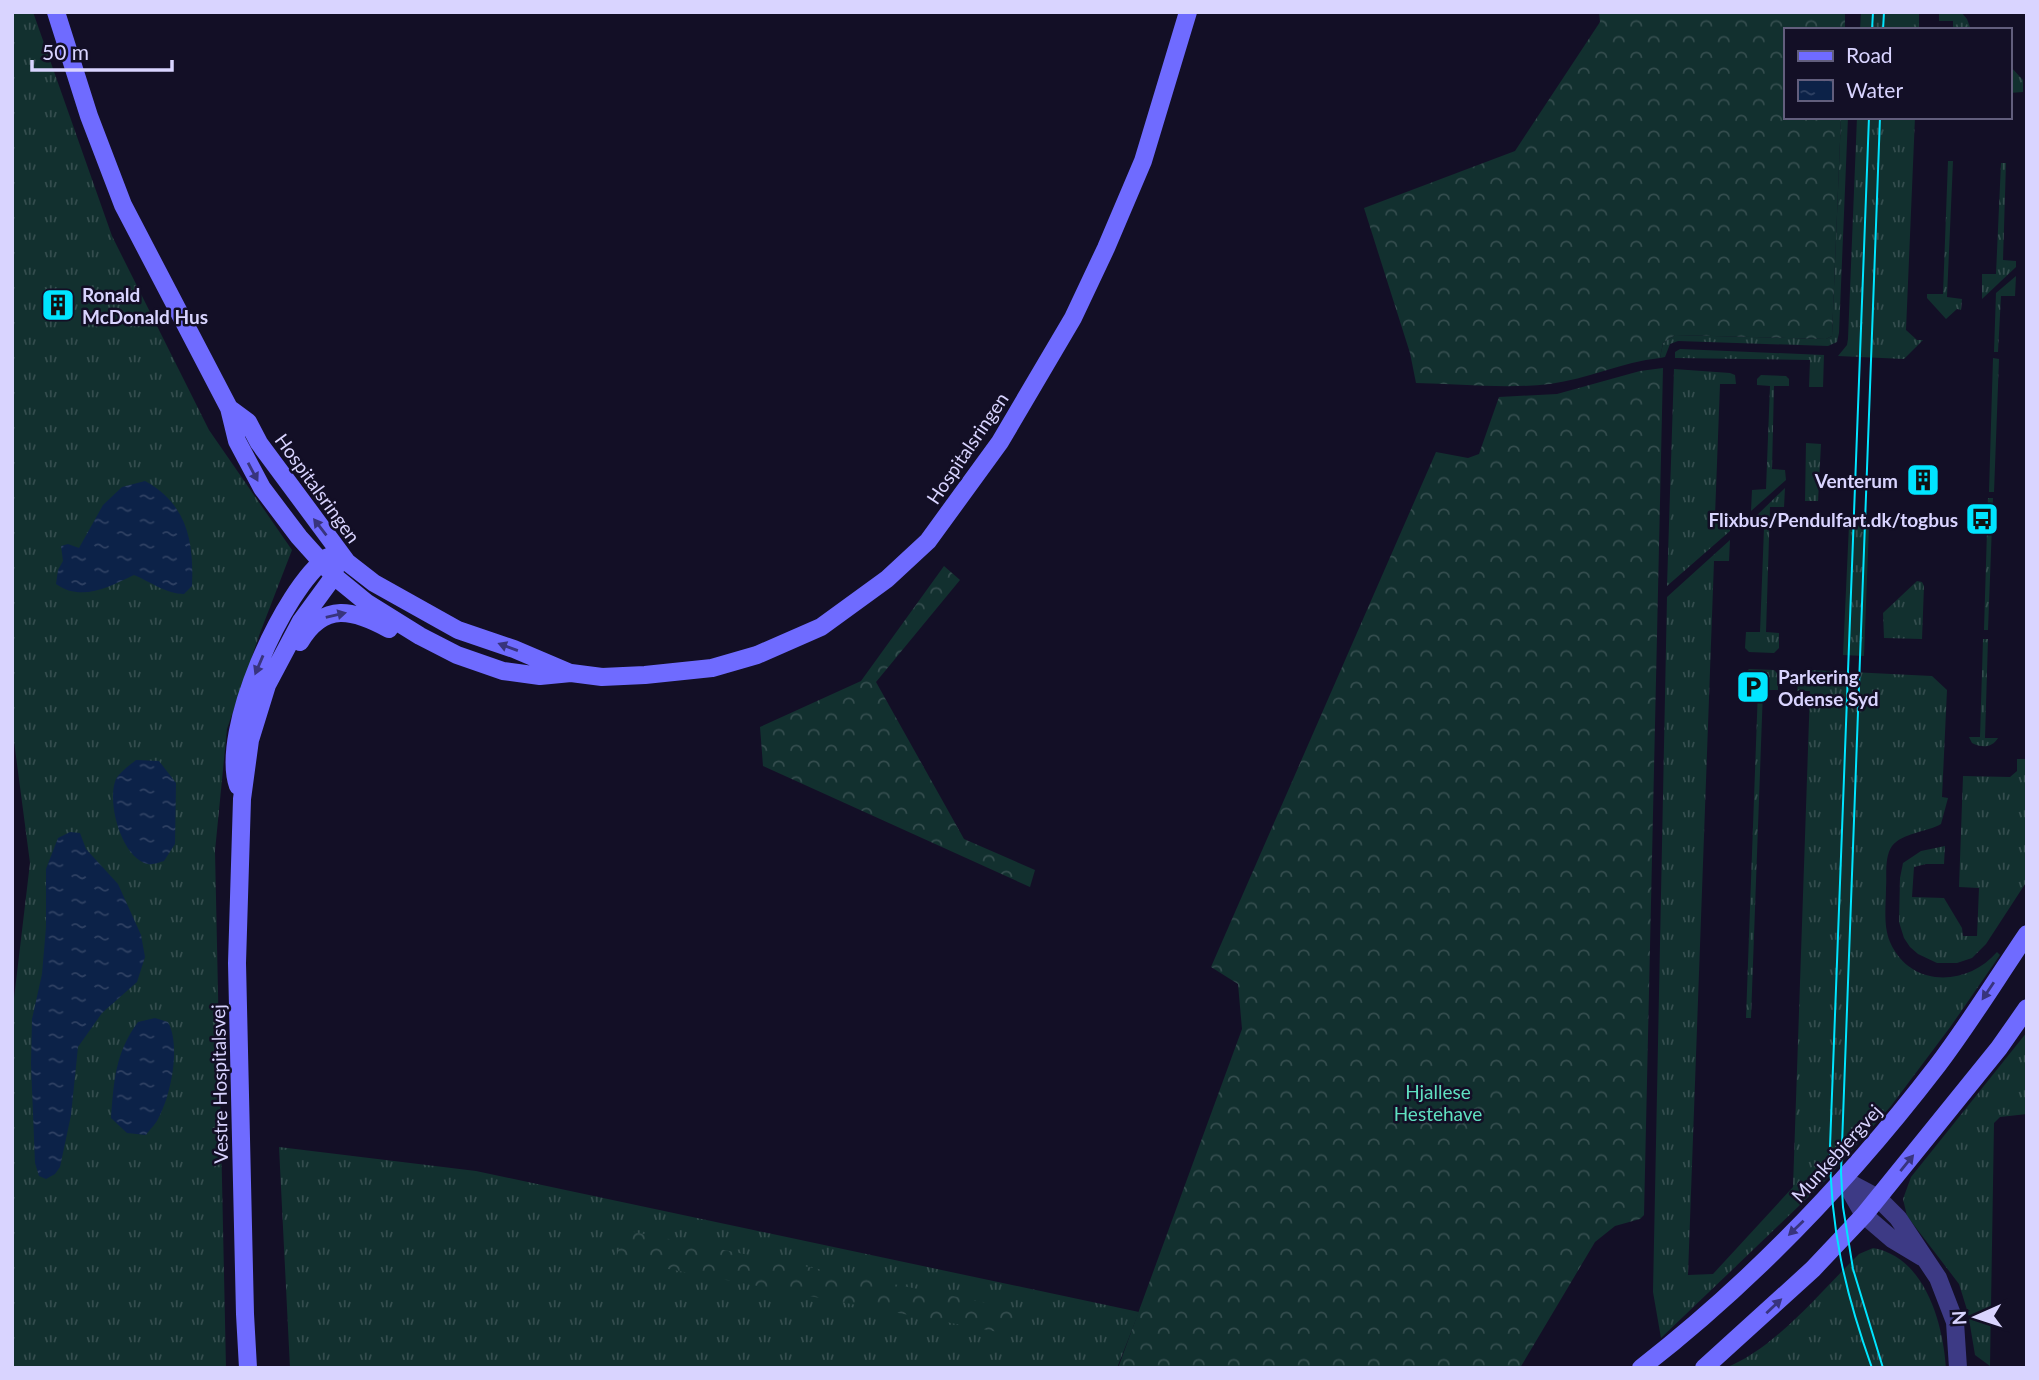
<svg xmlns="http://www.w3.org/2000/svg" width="2039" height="1380" viewBox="0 0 2039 1380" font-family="Lato,sans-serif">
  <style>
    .grass { fill: url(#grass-tufts) }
    .forest { fill: url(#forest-crowns) }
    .water { fill: url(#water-ripples) }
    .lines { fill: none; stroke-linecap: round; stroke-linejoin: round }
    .street { stroke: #3d3a85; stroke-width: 18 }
    .secondary { stroke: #6f6bff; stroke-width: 18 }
    .tram { stroke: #00e5ff; stroke-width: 2 }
    .oneway { fill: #38347d }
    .labels { text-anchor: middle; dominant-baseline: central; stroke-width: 5; stroke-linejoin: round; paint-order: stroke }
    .poi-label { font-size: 19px; font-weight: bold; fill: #d9d4ff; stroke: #130f26; text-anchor: start }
    .street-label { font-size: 19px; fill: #d9d4ff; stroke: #130f26 }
    .park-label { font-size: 19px; fill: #5fe0c0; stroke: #130f26 }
  </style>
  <defs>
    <pattern id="grass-tufts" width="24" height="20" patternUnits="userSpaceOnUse" patternTransform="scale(1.75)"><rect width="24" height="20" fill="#12302f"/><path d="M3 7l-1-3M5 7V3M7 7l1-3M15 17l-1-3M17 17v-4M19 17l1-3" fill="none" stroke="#344d4e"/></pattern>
    <pattern id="forest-crowns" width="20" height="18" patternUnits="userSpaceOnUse" patternTransform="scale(1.75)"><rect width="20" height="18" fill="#12302f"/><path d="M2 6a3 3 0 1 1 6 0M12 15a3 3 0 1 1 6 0" fill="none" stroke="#344d4e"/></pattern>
    <pattern id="water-ripples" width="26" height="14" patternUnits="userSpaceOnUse" patternTransform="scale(1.75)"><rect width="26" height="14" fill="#0c2248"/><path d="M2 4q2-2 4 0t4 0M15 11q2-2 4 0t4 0" fill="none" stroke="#2f4163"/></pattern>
  </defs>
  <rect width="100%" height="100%" fill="#130f26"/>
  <path class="grass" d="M12,12H33L112,236L209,430L292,550L260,633L227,729L215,851L226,1368H12V1015L30,863L12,726Z
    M1861,12H1919V30H1860Z
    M1939,12H1961L1967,19L1971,30H1953V21H1939Z
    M2009,65L2023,80V92L2009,93Z
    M1841,117H1848L1839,333L1837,342L1828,346L1678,341L1670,344L1665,357L1660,358L1663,343L1675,335L1826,339L1832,336Z
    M1857,117H1915L1906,330L1917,340H1923L1904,359L1838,356L1847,345L1848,339Z
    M1948,161H1953L1947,297L1962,299L1961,310L1957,309L1946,319L1927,298V294H1943Z
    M2001,163H2006L2003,260L2016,261V267L1982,299V274H1996Z
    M2016,276L2015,296H2001L1998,352H1994L1996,293Z
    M1680,349L1824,355L1823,387H1809L1810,360L1675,358V352Z
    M1993,358L1999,359L1994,492H1989Z
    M1674,369L1730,373L1735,375L1736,384H1720L1715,516H1730V531L1667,586Z
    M1761,375L1786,376L1789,379V386H1774L1772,469L1785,470L1786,480L1751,511L1752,490L1766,489L1770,386L1757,385V379Z
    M1806,443L1821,444L1818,501H1805Z
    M1785,488L1784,507H1770L1766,632L1779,633V648L1774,653L1749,652L1745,648L1746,632H1760L1764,528L1750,527L1751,521Z
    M1988,498H1993L1988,630H1984Z
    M1849,525L1869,526L1864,656L1843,655Z
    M1730,540L1729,561H1714L1688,1275L1713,1274L1793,1187L1810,691H1797L1798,684L1811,670L1932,676L1947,690L1942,797L1948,798L1941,824C1927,832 1902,833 1892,846C1884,858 1887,875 1886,888C1886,906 1883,925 1890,942C1910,988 1967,987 1997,952L2000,955L1951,1026L1891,1106L1825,1181L1661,1338L1653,1292L1667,597Z
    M1917,581L1922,582L1924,586L1922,639L1884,638L1883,613Z
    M1983,639H1988L1985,738H1998C1992,748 1982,748 1972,743L1969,737H1980Z
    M1749,669L1774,670L1778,674V690H1763L1751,1018H1746L1758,689L1744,688L1745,673Z
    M2017,759H2027V881L1986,944L1972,958L1957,963H1937L1918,954L1910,947L1904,938L1899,922L1900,878L1903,863L1921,851L1945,846L1944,864H1926L1914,867L1912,897L1944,898L1962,928L1963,936H1977L1979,888L1959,887L1963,776L2010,777L2017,771Z
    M2027,1032V1114L2000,1117L1994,1123L1990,1366L1975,1355L1968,1313L1959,1284L1907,1216L1903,1199L1911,1177Z
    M279,1147L476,1171L1139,1312L1117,1368H290Z
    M1873,1248C1925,1257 1943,1323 1946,1368H1725C1775,1349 1821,1291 1859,1254Z"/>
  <path class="forest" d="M1599,12H1845V30H1785V117H1841L1832,336L1826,339L1675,335L1663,343L1660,358C1622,362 1587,379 1550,384C1506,389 1460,384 1416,383L1410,353L1364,208L1515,151L1600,22Z
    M1663,368L1644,1215L1640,1219L1615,1226L1595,1242L1520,1368H1118L1242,1029L1238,984L1211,967L1436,452L1468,458L1479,454L1499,397L1557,394L1640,371Z
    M944,566L960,580L876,682L964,839L1035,870L1030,887L763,766L760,727L861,681Z
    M624,1230L1023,1310L1014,1335L616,1259Z"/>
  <path class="water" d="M145,481C187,504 194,541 192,586L184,594C166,594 151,582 134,575C109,587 81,602 56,584L58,570L63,561L61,546L68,544L79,548L103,505L122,487Z
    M136,760L159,761L176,783L175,844L164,861C160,862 153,865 148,864C122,859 106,802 116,779C120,772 130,765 136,760Z
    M70,832L80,833L86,849L118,884L141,935L145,957L137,982L102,1013L78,1047L71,1115L60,1167L55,1174L46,1179L39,1176L35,1163L31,1064L32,1019L42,974L46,927V869L58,838Z
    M155,1018L168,1022C181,1046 171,1094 159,1117C156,1124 150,1129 146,1135L127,1133L111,1118C114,1081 115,1053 138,1022Z"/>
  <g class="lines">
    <path class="street" d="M1844,1180L1878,1198L1898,1218L1938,1278L1955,1322L1958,1368
      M1844,1180L1864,1215L1892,1239L1922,1257"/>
    <path class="secondary" d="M56,12L89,116L123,205L229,408L237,441L262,488L299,537L334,576L367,603L420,636L457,655L503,671L540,676L571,673L602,677L645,675L712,668L757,655L821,627L887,579L928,541L1000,442L1073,318L1106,248L1143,161L1188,12
      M229,408L248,422L259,443L347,562L374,583L458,630L514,649L568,672
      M300,642C324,601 354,610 389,629
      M238,786C219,733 283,588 328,557
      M248,1368L245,1314L237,963L242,799L250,740L267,685L301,621L334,576L338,550
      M1641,1368C1753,1281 1851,1178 1937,1066C1969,1024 1997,978 2027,934
      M1704,1368L1813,1269L1864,1215L1999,1048L2027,1008"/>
    <path class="tram" d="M1872,30L1873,12
      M1883,30L1884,12
      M1869,117L1830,1147C1830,1228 1845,1292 1872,1368
      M1880,117L1841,1172L1843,1207L1853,1269L1883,1368"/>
  </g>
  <defs><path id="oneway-solid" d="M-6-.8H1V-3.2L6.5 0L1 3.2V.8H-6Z" transform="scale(1.75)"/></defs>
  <g class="oneway">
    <use href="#oneway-solid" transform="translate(253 472) rotate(62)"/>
    <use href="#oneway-solid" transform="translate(320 527) rotate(-128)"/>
    <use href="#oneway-solid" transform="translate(336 615) rotate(-13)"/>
    <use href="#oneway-solid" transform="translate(508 647) rotate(-160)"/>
    <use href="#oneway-solid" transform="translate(259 665) rotate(113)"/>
    <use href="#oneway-solid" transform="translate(1988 991) rotate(124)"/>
    <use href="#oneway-solid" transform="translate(1907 1163) rotate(-51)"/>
    <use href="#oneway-solid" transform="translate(1796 1228) rotate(136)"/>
    <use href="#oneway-solid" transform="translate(1774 1306) rotate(-43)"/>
  </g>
  <defs>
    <symbol id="building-square" viewBox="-11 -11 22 22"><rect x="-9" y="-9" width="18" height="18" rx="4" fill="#00e5ff" stroke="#130f26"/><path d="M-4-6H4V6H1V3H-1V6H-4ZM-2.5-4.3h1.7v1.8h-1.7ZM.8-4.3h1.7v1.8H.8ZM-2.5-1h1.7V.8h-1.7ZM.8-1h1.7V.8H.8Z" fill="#111"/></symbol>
    <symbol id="bus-square" viewBox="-11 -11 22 22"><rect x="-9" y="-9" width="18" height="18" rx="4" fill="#00e5ff" stroke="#130f26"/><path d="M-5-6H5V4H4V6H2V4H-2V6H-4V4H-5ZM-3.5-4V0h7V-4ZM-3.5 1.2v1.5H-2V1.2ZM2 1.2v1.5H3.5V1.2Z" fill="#111"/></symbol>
    <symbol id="parking-square" viewBox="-11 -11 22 22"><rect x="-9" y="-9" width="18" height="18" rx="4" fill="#00e5ff" stroke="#130f26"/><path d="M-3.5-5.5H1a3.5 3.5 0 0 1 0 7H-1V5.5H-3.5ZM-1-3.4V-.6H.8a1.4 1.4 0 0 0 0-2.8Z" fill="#111"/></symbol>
  </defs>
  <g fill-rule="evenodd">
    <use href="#building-square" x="39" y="286" width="38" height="38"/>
    <use href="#building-square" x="1904" y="461" width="38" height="38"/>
    <use href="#bus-square" x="1963" y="500" width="38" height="38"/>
    <use href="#parking-square" x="1734" y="668" width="38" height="38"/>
  </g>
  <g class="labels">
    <g class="poi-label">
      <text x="82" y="294">Ronald<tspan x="82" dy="22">McDonald Hus</tspan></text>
      <text x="1898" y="480" text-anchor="end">Venterum</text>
      <text x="1958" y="519" text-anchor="end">Flixbus/Pendulfart.dk/togbus</text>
      <text x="1778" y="676">Parkering<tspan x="1778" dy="22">Odense Syd</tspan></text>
    </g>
    <g class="street-label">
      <text transform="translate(967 448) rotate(-56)">Hospitalsringen</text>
      <text transform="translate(318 488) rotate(54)">Hospitalsringen</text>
      <text transform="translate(219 1084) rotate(-91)">Vestre Hospitalsvej</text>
      <text transform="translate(1836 1153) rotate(-48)">Munkebjergvej</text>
    </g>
    <g class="park-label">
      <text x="1438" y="1091">Hjallese<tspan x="1438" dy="22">Hestehave</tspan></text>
    </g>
  </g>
  <rect width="2039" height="1380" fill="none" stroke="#d9d4ff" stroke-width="28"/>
  <rect x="1784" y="28" width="228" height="91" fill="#130f26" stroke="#625e7d" stroke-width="2"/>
  <rect x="1798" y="51" width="35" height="10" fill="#6f6bff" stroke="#625e7d" stroke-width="2"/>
  <text x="1846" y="63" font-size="21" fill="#d9d4ff">Road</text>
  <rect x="1798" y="80" width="35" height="21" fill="url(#water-ripples)" stroke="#625e7d" stroke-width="2"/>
  <text x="1846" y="98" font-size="21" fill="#d9d4ff">Water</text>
  <g transform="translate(1976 1317) rotate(267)" stroke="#130f26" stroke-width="5" paint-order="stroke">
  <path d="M0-5L12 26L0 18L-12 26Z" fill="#d9d4ff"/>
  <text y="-10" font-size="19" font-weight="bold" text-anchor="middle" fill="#d9d4ff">N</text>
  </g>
  <path d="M32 60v10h140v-10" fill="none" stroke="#d9d4ff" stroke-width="3.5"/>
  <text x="42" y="60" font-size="21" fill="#d9d4ff" stroke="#130f26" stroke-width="5" paint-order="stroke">50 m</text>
</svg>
